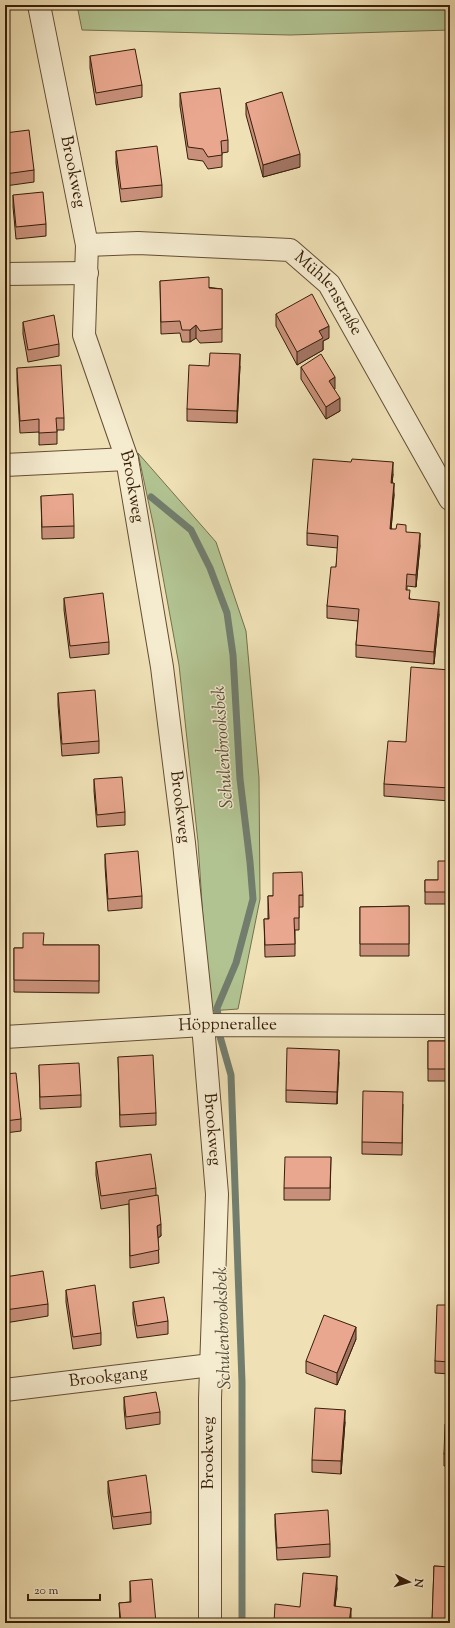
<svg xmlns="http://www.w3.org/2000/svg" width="455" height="1628" viewBox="0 0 455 1628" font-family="'Sorts Mill Goudy',serif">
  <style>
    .green { fill: #b2c392; stroke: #74704e }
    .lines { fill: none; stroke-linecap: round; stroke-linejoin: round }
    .stream { stroke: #727d6d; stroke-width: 7 }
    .minor-casing { stroke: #654e34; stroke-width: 24 }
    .minor { stroke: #f5ebcf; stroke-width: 22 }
    .wall { fill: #c8907a; stroke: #371e09 }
    .shaded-wall { fill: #a27563; stroke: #371e09 }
    .building { fill: #e8a78e; stroke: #371e09 }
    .labels { text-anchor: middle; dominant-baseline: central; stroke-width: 3; stroke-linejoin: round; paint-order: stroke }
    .street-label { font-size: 17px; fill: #371e09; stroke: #f5ebcf }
    .water-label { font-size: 18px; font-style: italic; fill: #554e3b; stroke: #f5ebcf }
  </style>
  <rect width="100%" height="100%" fill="#efe0b5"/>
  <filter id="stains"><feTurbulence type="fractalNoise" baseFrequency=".005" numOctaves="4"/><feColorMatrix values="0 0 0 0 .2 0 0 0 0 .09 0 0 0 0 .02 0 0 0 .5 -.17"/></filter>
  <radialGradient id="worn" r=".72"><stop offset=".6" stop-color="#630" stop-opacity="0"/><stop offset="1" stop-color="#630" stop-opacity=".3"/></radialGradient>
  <path class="green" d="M77,5H450V30L290,35L82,30Z
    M138,453L216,542L246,631L259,778L260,899L238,1009L209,1011L198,842L179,665L154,528Z"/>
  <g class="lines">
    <path class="stream" d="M151,497L191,530L210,568L227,613L233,655L240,779L250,862L253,899L236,963L217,1008L218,1015
      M219,1033L231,1075L242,1382V1623"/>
    <defs>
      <g id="minor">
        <path id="s1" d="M39,5L87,245L84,335L127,459L162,667L184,843L203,1025L217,1194L210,1399V1623"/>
        <path id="s2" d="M87,245L138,243L290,250L329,284L450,499"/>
        <path d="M5,274L87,273"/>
        <path d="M5,465L127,459"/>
        <path id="s3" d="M5,1037L203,1025L450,1026"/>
        <path id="s4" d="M5,1390L211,1365"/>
      </g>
    </defs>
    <use href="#minor" class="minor-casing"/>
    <use href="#minor" class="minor"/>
  </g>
  <path class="wall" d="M90,56L142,85V97L96,105L90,68Z
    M180,93L228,140V152L222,153V167L208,169L203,161L188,159L180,106Z
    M246,103L300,167L263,177L246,115Z
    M5,133L34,170V182L5,186Z
    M116,151L162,185V197L121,202L116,163Z
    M13,195L46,224V236L16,239L13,207Z
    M160,281L222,289V342L200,343L196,338L190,342H182L180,333L161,334Z
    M276,314L329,338L323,341V350L297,365L276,326Z
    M23,322L59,344V356L28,362L23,334Z
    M209,366H240L237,423L187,421V409Z
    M301,367L335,389L334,390L340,411L326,419L301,379Z
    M17,368L64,418V430H57V444L39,445V432L20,433L17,380Z
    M393,474L392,483L394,495L391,529L406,532L420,545L416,587L407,586V590L410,599L439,614L434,664L356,657V645L358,621L327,618V606L336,567L338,548L307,545V533Z
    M41,496L74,526V538L42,539Z
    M64,598L109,642V654L70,658L64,610Z
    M450,670V801L384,796V784L406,742Z
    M58,693L99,741V753L62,756L58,705Z
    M94,779L125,812V825L97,827L94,791Z
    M105,854L142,896V908L108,911L105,866Z
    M450,861V904H425V880H438Z
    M303,895V907H299V930H295V956L265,957L264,919H268V896Z
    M409,906V956H360V907Z
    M44,945H99V993L14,992V948H23Z
    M428,1041H450V1081H428Z
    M118,1057L156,1113V1125L120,1127Z
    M339,1062L337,1104L286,1102V1090Z
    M39,1065L81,1095V1107L40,1109Z
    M5,1074L21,1119V1131L5,1133Z
    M403,1104L402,1155L362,1154V1142Z
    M331,1157L330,1200H284V1188Z
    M96,1162L156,1188V1196L161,1236L158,1238L159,1263L130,1268L129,1204L101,1209L96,1175Z
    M5,1277L48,1304V1316L5,1323Z
    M66,1290L101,1333V1345L73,1349L66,1302Z
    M133,1302L168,1321V1334L137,1338L133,1314Z
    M450,1305V1374L435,1373V1361Z
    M356,1339L337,1385L306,1373V1361Z
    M124,1397L160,1412V1424L126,1429L124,1409Z
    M345,1422L341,1474L312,1472V1460Z
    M450,1425V1466H444V1454Z
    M108,1481L151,1512V1524L113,1529L108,1493Z
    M275,1514L330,1544V1557L277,1560L275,1526Z
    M434,1566L450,1567V1623H432Z
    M130,1581L156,1623H120L119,1603L130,1602Z
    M337,1588L335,1606L351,1620L350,1623H274L300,1607Z"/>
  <path class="shaded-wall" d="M300,154V167L263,177V165Z
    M196,325V338L190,342V330Z
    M329,326V338L323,341V350L297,365V352L319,331Z
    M240,354V366L237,423V411Z
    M335,377V389L329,393V381Z
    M340,398V411L326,419V407Z
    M393,462V474L391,495V483Z
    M394,483V495L390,541V529Z
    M420,533V545L416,587V575Z
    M439,602V614L434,664V652Z
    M339,1050V1062L337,1104V1092Z
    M161,1224V1236L157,1238V1226Z
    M356,1327V1339L337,1385V1373Z
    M345,1410V1422L341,1474V1461Z
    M337,1576V1588L334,1618V1606Z
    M351,1608V1620L350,1623H349Z"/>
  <path class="building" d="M135,49L142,85L96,93L90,56Z
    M220,88L228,140L221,141L222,155L208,157L203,149L188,147L180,93Z
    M282,92L300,154L263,165L246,103Z
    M29,130L34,170L5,174V133Z
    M157,146L162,185L121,189L116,151Z
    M43,192L46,224L16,227L13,195Z
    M209,277V288L222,289V329L200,331L196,325L190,330H182L180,321L161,322L160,281Z
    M312,294L329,326L319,331L323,338L297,352L276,314Z
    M54,315L59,344L28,350L23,322Z
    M210,353L240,354L237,411L187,409L189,365L209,366Z
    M321,354L335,377L329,381L340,398L326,407L301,367Z
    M61,365L64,418H56L57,432L39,433V419L20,421L17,368Z
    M313,459L351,462L352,459L393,462L391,483H394L390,529H396L397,524L406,525V532L420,533L416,575L407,574L406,590H410L409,599L439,602L434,652L356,645L359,609L327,606L331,567H336L338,536L307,533Z
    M73,494L74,526L42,527L41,496Z
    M103,593L109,642L70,646L64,598Z
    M411,667L450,670V788L384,784L388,741L406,742Z
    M95,690L99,741L62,744L58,693Z
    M122,777L125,812L97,815L94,779Z
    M138,851L142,896L108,899L105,854Z
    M438,861H450V892H425V880H438Z
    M302,872L303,895H299V918H294L295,944L265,945L264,919H269L268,896H273V873Z
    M409,906V944H360V907Z
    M23,933H44L43,945H99V981L14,980V948H23Z
    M428,1041H450V1069H428Z
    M287,1048L339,1050L337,1092L286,1090Z
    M153,1055L156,1113L120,1115L118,1057Z
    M79,1063L81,1095L40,1097L39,1065Z
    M16,1073L21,1119L5,1121V1074Z
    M363,1091L403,1092L402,1143L362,1142Z
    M151,1154L156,1188L101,1196L96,1162Z
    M285,1157H331L330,1188H284Z
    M158,1195L161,1224L157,1226L159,1250L130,1256L129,1200Z
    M43,1271L48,1304L5,1310V1277Z
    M95,1285L101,1333L73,1337L66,1290Z
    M164,1297L168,1321L137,1326L133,1302Z
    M437,1305H450V1362L435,1361Z
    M324,1315L356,1327L337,1373L306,1361Z
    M156,1392L160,1412L126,1417L124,1397Z
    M315,1408L345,1410L341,1461L312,1460Z
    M445,1424L450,1425V1454H444Z
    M146,1475L151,1512L113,1517L108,1481Z
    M328,1510L330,1544L277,1548L275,1514Z
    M434,1566L450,1567V1621H432Z
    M303,1573L337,1576L334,1606L351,1608L349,1623H319L302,1621V1623H274L275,1604L300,1607Z
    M152,1579L156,1623H121L119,1603L131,1602L130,1581Z"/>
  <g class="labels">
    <g class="street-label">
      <text stroke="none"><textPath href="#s1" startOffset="170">Brookweg</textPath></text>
      <text stroke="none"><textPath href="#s2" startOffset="262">Mühlenstraße</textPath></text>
      <text stroke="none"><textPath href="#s1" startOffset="494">Brookweg</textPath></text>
      <text stroke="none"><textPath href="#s1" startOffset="818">Brookweg</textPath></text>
      <text stroke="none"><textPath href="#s3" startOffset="223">Höppnerallee</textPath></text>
      <text stroke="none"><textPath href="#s1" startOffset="1142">Brookweg</textPath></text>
      <text stroke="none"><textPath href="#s4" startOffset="104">Brookgang</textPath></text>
      <text transform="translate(209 1453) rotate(-90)">Brookweg</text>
    </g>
    <g class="water-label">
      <text transform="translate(224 747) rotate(-94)">Schulenbrooksbek</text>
      <text transform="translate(224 1328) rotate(-92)">Schulenbrooksbek</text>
    </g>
  </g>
  <rect width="455" height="1628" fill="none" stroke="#efe0b5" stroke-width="20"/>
  <rect x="6" y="6" width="443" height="1616" fill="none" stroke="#371e09" stroke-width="2"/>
  <rect x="10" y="10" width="435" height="1608" fill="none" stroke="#371e09"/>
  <g transform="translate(409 1582) rotate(96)" stroke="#f5ebcf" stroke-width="3" paint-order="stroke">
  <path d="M0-3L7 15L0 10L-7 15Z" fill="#371e09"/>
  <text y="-6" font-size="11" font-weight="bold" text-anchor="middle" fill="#371e09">N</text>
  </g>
  <path d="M28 1594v6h72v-6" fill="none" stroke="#371e09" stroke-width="2"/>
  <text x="34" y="1594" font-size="12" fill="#371e09" stroke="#f5ebcf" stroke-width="3" paint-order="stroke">20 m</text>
  <rect width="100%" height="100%" filter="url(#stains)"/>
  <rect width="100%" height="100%" fill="url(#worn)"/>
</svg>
